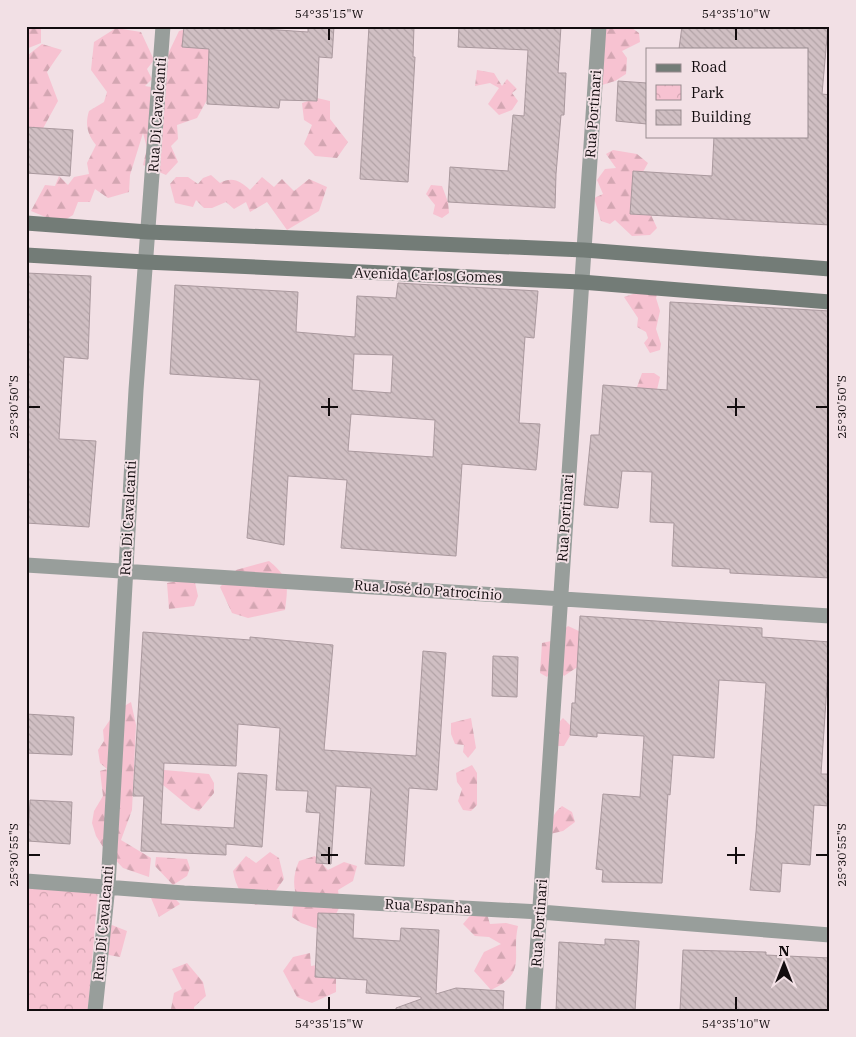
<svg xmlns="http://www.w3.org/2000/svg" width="856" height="1037" viewBox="0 0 856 1037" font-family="'IBM Plex Serif',serif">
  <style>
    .forest { fill: url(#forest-firs) }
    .park { fill: url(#park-crowns) }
    .building { fill: url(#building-back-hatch); stroke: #aa999e; fill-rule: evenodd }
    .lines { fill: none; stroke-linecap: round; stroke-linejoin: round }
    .street { stroke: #989e9b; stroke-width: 15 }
    .secondary { stroke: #737c77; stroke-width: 15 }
    .ticks { fill: none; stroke: #120c0e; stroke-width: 2 }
    .labels { text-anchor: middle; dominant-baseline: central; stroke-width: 4; stroke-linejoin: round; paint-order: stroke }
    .street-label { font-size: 14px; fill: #120c0e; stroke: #f2e0e5 }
    .neatline { fill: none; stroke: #120c0e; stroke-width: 2 }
    .ticks-label { font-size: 12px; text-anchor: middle; fill: #120c0e }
  </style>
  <defs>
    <pattern id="forest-firs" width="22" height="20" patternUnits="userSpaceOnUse" patternTransform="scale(1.25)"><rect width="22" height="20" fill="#f7c2d1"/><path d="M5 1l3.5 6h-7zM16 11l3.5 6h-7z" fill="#d3a6b2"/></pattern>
    <pattern id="park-crowns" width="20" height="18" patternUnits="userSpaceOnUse" patternTransform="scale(1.25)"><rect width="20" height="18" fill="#f7c2d1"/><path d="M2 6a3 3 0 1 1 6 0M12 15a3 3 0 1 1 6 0" fill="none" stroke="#d3a6b2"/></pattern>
    <pattern id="building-back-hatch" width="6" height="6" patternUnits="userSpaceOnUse" patternTransform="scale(1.25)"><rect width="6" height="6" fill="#d0bfc3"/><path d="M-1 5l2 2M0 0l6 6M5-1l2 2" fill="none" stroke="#b2a3a6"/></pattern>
  </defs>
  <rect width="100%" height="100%" fill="#f2e0e5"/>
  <path class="forest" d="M26,26L41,27V43L26,49Z
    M604,26H637L632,28L639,33L640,42L622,51L627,58L626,74L615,81L602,85Z
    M193,27L220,39L207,100L197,118L177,125L178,139L171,146L178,162L166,175L143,165L147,148L143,133L130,175L129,192L108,198L95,189L90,202H78L73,215L60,223L31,211L45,185L55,186L59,176L68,185L74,177L89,174L87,163L96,145C87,134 85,124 89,111L104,102L107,92L91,70L94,42L116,28L141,32L154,60L147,69L152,79L145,86L151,87L158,66L169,61L167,56L179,31Z
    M42,44L62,50L47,72L58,101L40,134L26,126L28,55Z
    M477,70L494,73L502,86L507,79L517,89L512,93L518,101L512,110L499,115L488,104L499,88L490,83L475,86Z
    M317,98L330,101V119L348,142L337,158L315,156L304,144L312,125L304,120L302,103Z
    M613,150L637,154L648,163L640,177L638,187L632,190L630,214L651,215L657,228L650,235L632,236L615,220L610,224L601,221L594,198L603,194L597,180L605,169L616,168L606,154Z
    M211,175L220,183C232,176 241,181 250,190L262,177L274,187L282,179L294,191L309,179L327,187L319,211L287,230L267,202L250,212L246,202L234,209L226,202L212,208H204L196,200L193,207L175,203L170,184L176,177H188L198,184L203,178Z
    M431,185L442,186L448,202L449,213L442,218L433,214L435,205L426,194Z
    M660,287L656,298L660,311L656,329L661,344L660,350L650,353L644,343L648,338L646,332L637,327L638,318L624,297L648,289Z
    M642,373H654L660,377L656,394H643L637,387Z
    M269,561C290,578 288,586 285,610L248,618L232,613L220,587L236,570Z
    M194,578L198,596L194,606L169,609L167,583Z
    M568,626L581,632L579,666L564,676L555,666L547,677L540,673L542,643L551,641Z
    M131,702L136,725L132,810L121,840L151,858L149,877L123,868L103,847L96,836L92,823L94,811L103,796L100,771L107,769L100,763L98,750L104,741L103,730L116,711Z
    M471,718L476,748L468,758L463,752L464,745L455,744L451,734V723Z
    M563,718L574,729L564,746H558L557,724Z
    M472,765L477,773V805L471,811L463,810L458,801L462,789L457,782L456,773Z
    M164,770L209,774L214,783V793L199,811L191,808L163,785Z
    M562,806L572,812L575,822L563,831L550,834C551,821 552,814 562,806Z
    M270,852L279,858L284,879L270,899L256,905C242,897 236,888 233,871L246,856L256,863Z
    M315,856L328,870L344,862L357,866L353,881L338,890L340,906L327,932L301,923L292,917L293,907L299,902C292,889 293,874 299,861Z
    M156,857L187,859L190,868L187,876L173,885L155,866Z
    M169,892L180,904L159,917L151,898Z
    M473,912L487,914L490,924L506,923L518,926C511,956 528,973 491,990L474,971L484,952L501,944L489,937L475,936L463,924Z
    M112,925L127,931L120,957L97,953L94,939Z
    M310,953L311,966L322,964L336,975V992L312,1003L297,997L283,971L293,957Z
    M187,963L203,982L206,996L194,1007V1011H168L171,1009L174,993L182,989L172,969Z"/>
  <path class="park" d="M26,885L98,888L88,1011H26Z"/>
  <path class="building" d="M184,26H220L308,32V26H334L332,58L319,57L317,101L280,100L279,108L207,104L209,49L182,47Z
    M369,26H414L413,57H415L408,182L360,179Z
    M459,26H561L558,73H566L564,115H561L556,174L555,208L448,202L450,167L508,171L513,115L524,116L528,50L458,47Z
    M682,26H828L822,94L830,95V225L630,214L633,171L712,176L714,136H807V49H679Z
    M618,81L647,83V124L616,121Z
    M26,127L73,130L70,176L26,173Z
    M26,273L91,276L88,359L64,357L59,439L96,441L89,527L26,523Z
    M398,283L538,291L534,338L525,337L519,423L540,424L536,470L462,464L456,556L341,548L347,480L288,476L284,545L247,538L260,380L170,374L175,285L298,292L296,332L355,337L357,296L396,298ZM354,354L393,355L391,393L352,390ZM351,414L435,420L433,457L348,451Z
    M670,302L830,311V578L730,573V569L672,566L674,523L650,522L652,472L622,471L618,508L584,505L591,435H599L603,385L667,390Z
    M580,616L762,628V637L830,642L821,774H830V806L814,805L810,865L782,863L780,892L750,890L756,832L766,683L719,680L714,758L673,755L670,795L668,794L662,883L602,882L603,870L596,869L603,794L640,797L644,736L597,733V737L570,735L572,703H575Z
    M143,632L250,640V637L333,645L324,750L416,756L423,651L446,653L437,790L409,788L404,866L365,864L371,788L336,786L331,864L316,863L320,813L306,812L308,791L276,790L280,728L238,724L236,766L164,763L161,824L234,828L238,773L267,775L262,847L226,844V855L141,851L144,796H133Z
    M493,656L518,657L517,697L492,696Z
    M26,714L74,717L72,755L26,753Z
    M30,800L72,802L70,844L28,841Z
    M318,913L354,914L353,938L400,941L401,928L439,930L436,994L456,988L504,991L503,1011H396V1008L421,999V997L366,993L367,980L315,977Z
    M605,939L639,941L635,1011H556L559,942L605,945Z
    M683,950L766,952V955L830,958V1011H680Z"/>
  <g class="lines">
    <path class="street" d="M26,565L830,616
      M26,881L184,893L540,912L830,935
      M95,1011L108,886L136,390L163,26
      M533,1011L599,26"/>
    <path class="secondary" d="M26,223L148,232L584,250L830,269
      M26,255L145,262L581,282L830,302"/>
  </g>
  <path class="ticks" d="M329,28V40M736,28V40M329,398V416M736,398V416M28,407H40M321,407H338M727,407H745M816,407H828M329,847V864M736,847V864M28,855H40M321,855H338M727,855H745M816,855H828M329,997V1010M736,997V1010"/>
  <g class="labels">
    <g class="street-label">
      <text transform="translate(593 114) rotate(-86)">Rua Portinari</text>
      <text transform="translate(157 115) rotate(-86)">Rua Di Cavalcanti</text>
      <text transform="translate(428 275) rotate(2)">Avenida Carlos Gomes</text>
      <text transform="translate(128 518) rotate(-87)">Rua Di Cavalcanti</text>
      <text transform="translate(565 518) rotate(-86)">Rua Portinari</text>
      <text transform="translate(428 590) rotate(4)">Rua José do Patrocínio</text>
      <text transform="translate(428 906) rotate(3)">Rua Espanha</text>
      <text transform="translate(103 923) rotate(-85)">Rua Di Cavalcanti</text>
      <text transform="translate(539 923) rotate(-86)">Rua Portinari</text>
    </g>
  </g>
  <rect width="856" height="1037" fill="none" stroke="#f2e0e5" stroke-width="55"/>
  <rect x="646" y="48" width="162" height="90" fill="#f2e0e5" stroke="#988b8f"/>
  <rect x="656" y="64" width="25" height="8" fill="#737c77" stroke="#988b8f"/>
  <text x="691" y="72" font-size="15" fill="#120c0e">Road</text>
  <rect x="656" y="85" width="25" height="15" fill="url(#park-crowns)" stroke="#988b8f"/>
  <text x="691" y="98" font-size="15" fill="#120c0e">Park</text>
  <rect x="656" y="110" width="25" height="15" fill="url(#building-back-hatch)" stroke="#988b8f"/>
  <text x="691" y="122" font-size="15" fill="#120c0e">Building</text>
  <g transform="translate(784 964)" stroke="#f2e0e5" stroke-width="4" paint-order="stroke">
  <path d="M0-4L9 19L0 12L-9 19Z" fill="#120c0e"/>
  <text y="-8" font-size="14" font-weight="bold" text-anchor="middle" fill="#120c0e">N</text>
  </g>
  <rect x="28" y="28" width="800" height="982" class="neatline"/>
  <g class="ticks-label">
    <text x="329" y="18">54°35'15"W</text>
    <text x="736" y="18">54°35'10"W</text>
    <text transform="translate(14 407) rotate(-90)" y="4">25°30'50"S</text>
    <text transform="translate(842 407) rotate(-90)" y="4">25°30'50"S</text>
    <text transform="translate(14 855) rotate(-90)" y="4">25°30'55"S</text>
    <text transform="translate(842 855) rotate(-90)" y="4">25°30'55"S</text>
    <text x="329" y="1028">54°35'15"W</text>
    <text x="736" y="1028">54°35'10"W</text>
  </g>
</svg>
